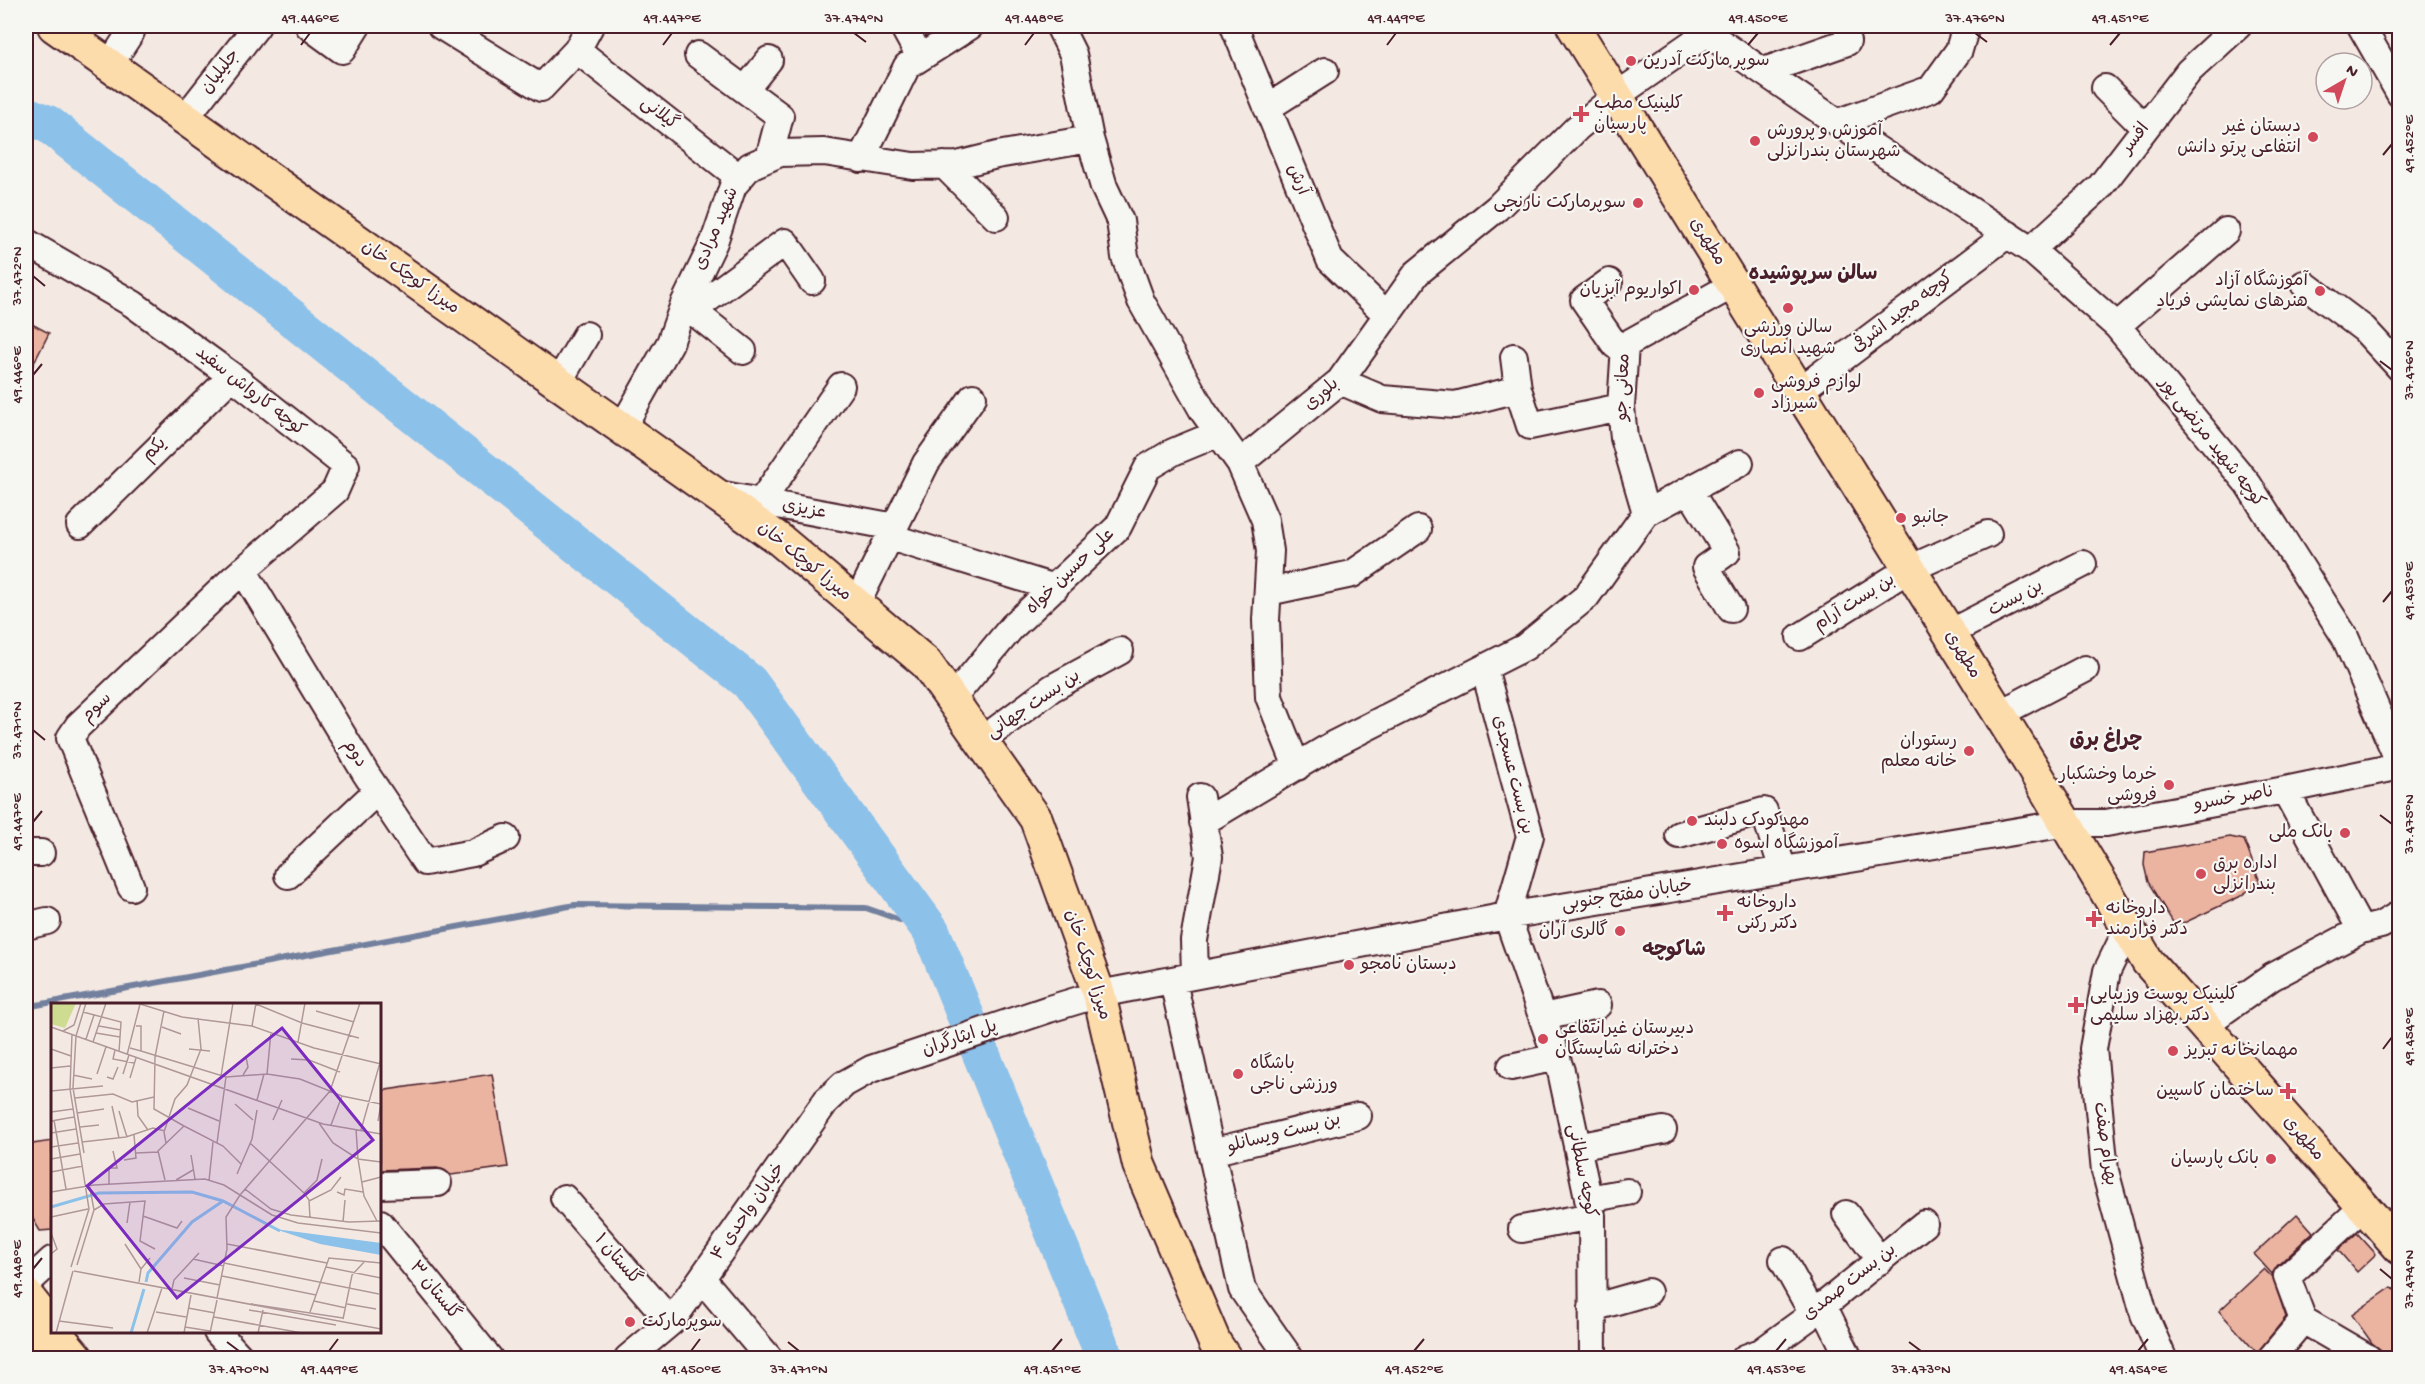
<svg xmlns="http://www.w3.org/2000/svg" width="2425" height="1384" viewBox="0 0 2425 1384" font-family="'Gochi Hand','Playpen Sans Arabic',sans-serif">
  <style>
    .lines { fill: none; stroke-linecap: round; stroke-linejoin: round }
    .stream { stroke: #72809e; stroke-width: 6 }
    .river { stroke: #8cc1ea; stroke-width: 38 }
    .building { fill: #ebb4a1; stroke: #4a1f2b; stroke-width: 1.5 }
    .minor-casing { stroke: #4a1f2b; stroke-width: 30 }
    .major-casing { stroke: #4a1f2b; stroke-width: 36 }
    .minor { stroke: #f6f6f2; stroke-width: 26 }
    .major { stroke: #fddcac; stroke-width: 32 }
    .ticks { fill: none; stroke: #4a1f2b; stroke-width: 2 }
    .poi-dot { fill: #d1495b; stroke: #f6f6f2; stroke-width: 2 }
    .labels { text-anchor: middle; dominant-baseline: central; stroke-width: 4.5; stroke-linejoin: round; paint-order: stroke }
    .poi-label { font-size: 18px; fill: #4a1f2b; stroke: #f6f6f2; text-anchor: start }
    .street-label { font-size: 18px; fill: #4a1f2b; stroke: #f6f6f2 }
    .neighbourhood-label { font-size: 20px; font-weight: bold; fill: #4a1f2b; stroke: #f6f6f2 }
    .inset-river { fill: none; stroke: #8cc1ea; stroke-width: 3 }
    .inset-road { fill: none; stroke: #b09899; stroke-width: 1.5 }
    .view { fill: #7b2cbf; fill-opacity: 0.15; stroke: #7b2cbf; stroke-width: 3 }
    .inset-edge { fill: none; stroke: #4a1f2b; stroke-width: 3 }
    .neatline { fill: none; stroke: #4a1f2b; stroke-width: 2 }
    .ticks-label { font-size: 15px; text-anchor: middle; fill: #4a1f2b }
  </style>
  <rect width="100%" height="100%" fill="#f4e9e2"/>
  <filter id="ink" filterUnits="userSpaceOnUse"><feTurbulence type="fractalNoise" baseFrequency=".0167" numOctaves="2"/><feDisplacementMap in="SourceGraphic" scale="12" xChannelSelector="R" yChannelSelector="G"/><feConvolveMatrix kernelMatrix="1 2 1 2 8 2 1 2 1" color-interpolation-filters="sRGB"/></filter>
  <g filter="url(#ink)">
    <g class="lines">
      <path class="stream" d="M26,1007L575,905L866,908L931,931"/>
      <path class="river" d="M26,115L48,124L749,682L931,931L1105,1358"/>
    </g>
    <path class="building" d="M26,321L49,333L26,379Z
      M2230,837L2244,840L2260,882L2239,897L2186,922L2174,924L2148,882L2144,865L2145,852Z
      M492,1074L508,1167L451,1175L444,1170L437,1168L380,1170V1091Z
      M52,1141V1230L40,1231L26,1207V1145Z
      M2297,1214L2313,1232L2277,1266L2272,1274L2254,1254Z
      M2357,1233L2376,1254L2357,1272L2338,1250Z
      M2264,1269L2273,1278L2286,1317L2257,1353L2219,1311Z
      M2392,1287L2400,1297V1359H2383L2381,1350L2372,1343L2352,1315Z"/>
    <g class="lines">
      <defs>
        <path id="minor" d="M309,26L342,50L357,26
          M441,26L541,88L577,50L590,26
          M903,26L920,57
          M1234,26L1330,260L1387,315
          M1703,26L1707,33L1860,138L2031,250L2117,326L2248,484L2345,637L2400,764
          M2361,26L2400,94
          M577,50L740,178
          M698,55L780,116L769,158
          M110,64L131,32
          M1764,71L1847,42
          M2105,88L2145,128
          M745,90L769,60
          M1267,108L1325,71
          M185,118L257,26
          M1839,122L1931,89L1959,50L1966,26
          M1090,139L1104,187L1120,221L1125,257L1141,301L1203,411L1240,463L1265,520L1270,551L1266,620L1269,697L1297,767
          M861,159L907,66L970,26
          M944,165L996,217
          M26,242L133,304L232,376L346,466L335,491L234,578L78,726L70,738L131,887
          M2031,250L2100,187L2189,71L2238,26
          M1609,282L1584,300L1615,345H1625L1733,285
          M2304,284L2364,329L2400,368
          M684,304L743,351
          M693,310L785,242L812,281
          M2117,326L2226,231
          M1625,345L1621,407L1624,438L1646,513
          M1514,357L1518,389L1530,426L1621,407
          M1340,381L1382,399L1455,405L1518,389
          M558,383L586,335
          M1799,391L2008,234
          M622,428L670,343L684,304L714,242L733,186L750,166L780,153L824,152L913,166L957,165L997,155L1090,139L1073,54L1059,26
          M1240,463L1340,381L1417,273L1497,208L1577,128L1616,96L1707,33
          M1689,490L1727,552L1706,567L1731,609
          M718,494L895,527
          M761,502L841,386
          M80,525L232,376
          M890,537L1055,588
          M243,570L366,774L425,862L473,853L506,838
          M1268,592L1352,574L1418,529
          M856,605L926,463L973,397
          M1949,633L2083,564
          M1800,637L1909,569L1988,534
          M1484,668L1530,836L1507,916L1561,1071L1592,1216L1593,1358
          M951,700L1012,627L1118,527L1148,467L1173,452L1219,433
          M1999,714L2085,669
          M981,741L1052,688L1120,651
          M2285,790L2361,930
          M1203,822L1336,743L1525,647L1586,597L1646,513L1740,463
          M1679,835L1764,811L1783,870
          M26,853H41
          M288,875L377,791
          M26,926L47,921
          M2128,928L2107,971L2093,1049L2105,1171L2144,1314L2163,1358
          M1195,975L1194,940L1209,857L1200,797
          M1173,981L1242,1289L1290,1358
          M1543,1017L1598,1005
          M2204,1025L2272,977L2361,930L2381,925L2400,914
          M1511,1067L1557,1057
          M1577,1147L1663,1130
          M1211,1152L1358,1116
          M380,1185L438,1183
          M564,1198L671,1322
          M1588,1199L1627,1192
          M1846,1214L1880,1261
          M380,1223L489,1358
          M1522,1229L1592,1216
          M1783,1260L1813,1314
          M702,1279L769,1358
          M26,1284L52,1260
          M1823,1305L1849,1358
          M1592,1308L1648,1292
          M2303,1320L2368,1358
          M217,1332L241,1358
          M628,1358L671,1322L826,1101L844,1084L871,1069L1049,1009L1099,994L1507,916L2067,823H2106L2285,790L2400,766
          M1745,1358L1761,1352L1813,1314L1924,1224
          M2271,1358L2303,1320L2287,1277L2363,1207"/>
        <path id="major" d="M54,26L780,540L926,663L1036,819L1099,994L1139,1165L1215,1343L1225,1358
          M1573,26L2031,765L2148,962L2400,1248
          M26,1295L52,1328
          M26,1327L51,1358
          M55,1332L77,1358"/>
      </defs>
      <use href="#minor" class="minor-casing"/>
      <use href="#major" class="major-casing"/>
      <use href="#minor" class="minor"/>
      <use href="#major" class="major"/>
    </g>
  </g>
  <path class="ticks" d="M854,33L866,42M1975,33L1987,42M301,45L310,33M663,45L672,33M1025,45L1034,33M1387,45L1396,33M1748,45L1758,33M2110,45L2120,33M2383,155L2392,144M33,276L45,286M2380,361L2392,370M33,375L42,364M2383,602L2392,591M33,730L45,740M2380,815L2392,824M33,822L42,811M2383,1049L2392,1037M33,1269L42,1258M2380,1269L2392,1279M227,1342L239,1351M788,1342L799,1351M1909,1342L1921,1351M329,1351L338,1339M691,1351L700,1339M1052,1351L1062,1339M1414,1351L1424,1339M1776,1351L1786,1339M2138,1351L2148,1339"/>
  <g class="poi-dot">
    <circle cx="1631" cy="61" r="6"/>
    <path d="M1578 105h6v6h6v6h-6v6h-6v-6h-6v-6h6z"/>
    <circle cx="2313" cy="137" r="6"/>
    <circle cx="1755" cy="141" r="6"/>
    <circle cx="1638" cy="203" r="6"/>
    <circle cx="1694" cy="290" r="6"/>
    <circle cx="2320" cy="291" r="6"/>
    <circle cx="1788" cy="308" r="6"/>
    <circle cx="1759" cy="393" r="6"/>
    <circle cx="1901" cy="518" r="6"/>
    <circle cx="1969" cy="751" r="6"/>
    <circle cx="2169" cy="785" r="6"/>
    <circle cx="1692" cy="821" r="6"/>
    <circle cx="2345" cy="833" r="6"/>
    <circle cx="1722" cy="844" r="6"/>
    <circle cx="2201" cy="874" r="6"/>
    <path d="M1722 904h6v6h6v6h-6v6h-6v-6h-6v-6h6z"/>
    <path d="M2091 910h6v6h6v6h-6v6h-6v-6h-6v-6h6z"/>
    <circle cx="1620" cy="931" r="6"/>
    <circle cx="1349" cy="965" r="6"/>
    <path d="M2073 996h6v6h6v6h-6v6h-6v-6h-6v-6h6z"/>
    <circle cx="1543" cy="1039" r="6"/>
    <circle cx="2173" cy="1051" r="6"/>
    <circle cx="1238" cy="1074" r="6"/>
    <path d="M2285 1082h6v6h6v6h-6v6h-6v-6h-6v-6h6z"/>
    <circle cx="2271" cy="1159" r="6"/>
    <circle cx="630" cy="1322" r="6"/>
  </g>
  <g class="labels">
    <g class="poi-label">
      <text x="1643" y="61">سوپر مارکت آدرین</text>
      <text x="1594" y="104">کلینیک مطب<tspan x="1594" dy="21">پارسیان</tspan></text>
      <text x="2301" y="127" text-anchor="end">دبستان غیر<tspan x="2301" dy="21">انتفاعی پرتو دانش</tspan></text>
      <text x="1767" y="131">آموزش و پرورش<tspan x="1767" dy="21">شهرستان بندرانزلی</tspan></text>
      <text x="1626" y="203" text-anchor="end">سوپرمارکت نارنجی</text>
      <text x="2308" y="281" text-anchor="end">آموزشگاه آزاد<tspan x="2308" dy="21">هنرهای نمایشی فریاد</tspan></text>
      <text x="1682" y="290" text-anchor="end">اکواریوم آبزیان</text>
      <text x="1788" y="328" text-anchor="middle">سالن ورزشی<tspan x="1788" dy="21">شهید انصاری</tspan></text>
      <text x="1771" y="383">لوازم فروشی<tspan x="1771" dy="21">شیرزاد</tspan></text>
      <text x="1913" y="518">جانبو</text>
      <text x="1957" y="741" text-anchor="end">رستوران<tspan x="1957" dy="21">خانه معلم</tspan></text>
      <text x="2157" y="775" text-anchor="end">خرما وخشکبار<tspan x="2157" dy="21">فروشی</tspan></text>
      <text x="1704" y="821">مهدکودک دلبند</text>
      <text x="2333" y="833" text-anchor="end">بانک ملی</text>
      <text x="1734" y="844">آموزشگاه اسوه</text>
      <text x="2213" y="864">اداره برق<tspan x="2213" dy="21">بندرانزلی</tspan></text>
      <text x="1737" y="903">داروخانه<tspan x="1737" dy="21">دکتر رکنی</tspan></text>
      <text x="2106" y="909">داروخانه<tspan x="2106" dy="21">دکتر فرازمند</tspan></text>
      <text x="1608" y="931" text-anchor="end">گالری آران</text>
      <text x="1361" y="965">دبستان نامجو</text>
      <text x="2090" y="995">کلینیک پوست وزیبایی<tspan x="2090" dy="21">دکتر بهزاد سلیمی</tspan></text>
      <text x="1555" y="1029">دبیرستان غیرانتفاعی<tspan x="1555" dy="21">دخترانه شایستگان</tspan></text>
      <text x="2185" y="1051">مهمانخانه تبریز</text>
      <text x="1250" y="1064">باشگاه<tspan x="1250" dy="21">ورزشی ناجی</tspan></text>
      <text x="2274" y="1091" text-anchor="end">ساختمان کاسپین</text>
      <text x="2259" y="1159" text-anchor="end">بانک پارسیان</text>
      <text x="642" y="1322">سوپرمارکت</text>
    </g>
    <g class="street-label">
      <text transform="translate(221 72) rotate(-52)">جلیلیان</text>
      <text transform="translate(659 114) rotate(38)">گیلانی</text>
      <text transform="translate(2136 139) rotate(-52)">افسر</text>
      <text transform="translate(1297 180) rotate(68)">آرش</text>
      <text transform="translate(717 229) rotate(-67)">شهید مرادی</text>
      <text transform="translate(1707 242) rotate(58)">مطهری</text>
      <text transform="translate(410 278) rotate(35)">میرزا کوچک خان</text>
      <text transform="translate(1903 313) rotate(-37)">کوچه مجید اشرفی</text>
      <text transform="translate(1624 387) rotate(-88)">معانی جو</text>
      <text transform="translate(250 392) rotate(38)">کوچه کارواش سفید</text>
      <text transform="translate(1322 395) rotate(-41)">بلوری</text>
      <text transform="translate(2211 443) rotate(52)">کوچه شهید مرتضی پور</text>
      <text transform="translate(155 450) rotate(-44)">یکم</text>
      <text transform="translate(804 510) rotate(11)">عزیزی</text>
      <text transform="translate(804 562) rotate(39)">میرزا کوچک خان</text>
      <text transform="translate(1071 572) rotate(-44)">علی حسین خواه</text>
      <text transform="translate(2016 599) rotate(-27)">بن بست</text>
      <text transform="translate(1855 603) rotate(-32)">بن بست آرام</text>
      <text transform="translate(1962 655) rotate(58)">مطهری</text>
      <text transform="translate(1034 705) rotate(-34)">بن بست جهانی</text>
      <text transform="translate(97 708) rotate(-44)">سوم</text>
      <text transform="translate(354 754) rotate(58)">دوم</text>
      <text transform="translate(1512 775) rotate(76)">بن بست عسجدی</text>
      <text transform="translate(2234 799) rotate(-10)">ناصر خسرو</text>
      <text transform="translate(1627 896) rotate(-9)">خیابان مفتح جنوبی</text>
      <text transform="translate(1087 965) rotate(72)">میرزا کوچک خان</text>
      <text transform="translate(960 1039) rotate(-19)">پل ایثارگران</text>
      <text transform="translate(1284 1134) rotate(-14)">بن بست ویسانلو</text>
      <text transform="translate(2303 1139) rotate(49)">مطهری</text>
      <text transform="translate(2104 1144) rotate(82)">بهرام صفت</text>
      <text transform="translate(1581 1171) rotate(79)">کوچه سلطانی</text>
      <text transform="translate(749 1212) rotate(-55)">خیابان واحدی ۴</text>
      <text transform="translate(617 1260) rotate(49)">گلستان ۱</text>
      <text transform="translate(1850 1283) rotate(-38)">بن بست صمدی</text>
      <text transform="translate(434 1291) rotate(51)">گلستان ۳</text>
    </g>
    <g class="neighbourhood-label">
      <text x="1813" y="275">سالن سرپوشیده</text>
      <text x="2106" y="741">چراغ برق</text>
      <text x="1674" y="951">شاکوچه</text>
    </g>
  </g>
  <g transform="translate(51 1003)">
    <rect width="330" height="330" fill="#f4e9e2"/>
    <path d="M25,0L14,25L0,21V1Z" fill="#cddc90"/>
    <path d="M224,226L330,240V252L269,241Z" fill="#8cc1ea"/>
    <path class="inset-river" d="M0,204L48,190L141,189L172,198L229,228M95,279L97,270L141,219L172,198M80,330L93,286"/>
    <path class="inset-road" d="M86,0L131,14L201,23L263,45L330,61M205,1L251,20L308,35M113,8L104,54L103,106L133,123L107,148L114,177M265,8L303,19M32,9L70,19L68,49M48,23L70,27M201,23L205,0M0,24L272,121L330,131M111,24L130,31M12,28L23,22L30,0M45,30L69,34M25,33L35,0M25,33L22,85L33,150M35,36L43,12M42,39L55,0M247,39L254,0M79,45L90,48V23H85M0,46L20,53M138,46L159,48M64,47L62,56L83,60M90,48L175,74L216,71L249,76L291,93L330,101L327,118M76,52L89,1M240,56L258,57L289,69M0,65L19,63M46,71L55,44M72,71L78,52M216,71L220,29M22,72L41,76M192,72L197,64L195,54M170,73L182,0M56,74L62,76L67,64M79,75L85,55M0,88L52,83M24,95L62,91L81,99L103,94M86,97L87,113L97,127M206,97L213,71M184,101L202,117M61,103L68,135M137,105L168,118M68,108L76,134M0,109L22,106M26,110L53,106M3,117L15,186M222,117L231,97M0,118L23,114M268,120L282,140L307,156L313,193L326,218M280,122L291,93M133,123L172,143L190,161M29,124L48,122M305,126L307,156L330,159M310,127L330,56M0,130L25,126M31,139L75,134L102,125L114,128M115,140L113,129L124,96L136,82L150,46L147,15M166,140L175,74M199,140L253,190L258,197L259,215M0,144L27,140M85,150L107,149M140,152L144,176M0,156L29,151M73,157L85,155L83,132M0,169L32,163M186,171L201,136L206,107M125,177L142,167M158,178L162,139M311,179L330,174M58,181V165H66L62,148M194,186L220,206L240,212L298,219L330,218M0,189L43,182L154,176L173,182L221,212L247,220L330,230M286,189L293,192L294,186L312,189M253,190L266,177L271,156M258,198L280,187L290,174M43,207L53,201L94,198L89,238L104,246M92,213L126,225L131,218M0,214L37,206M292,219L294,197M76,220L79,199M0,230L6,246L0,251M74,241L90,266M176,241L276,260M142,256L173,263M173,260L328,291M26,262L43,207L38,180M20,264L38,206L19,86L21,31M275,264L330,275M23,268L330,326M171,273L265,292M133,275L169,282M88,279L90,266L99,255M121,286L123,277L148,250M166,295L176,246L175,214L189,192L279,88L309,0M263,298L295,305M200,301L292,315M296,301L325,306M137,305L164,310M198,307L285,322M105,309L135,314M259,309L278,255L330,260M163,314L251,330M292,316L301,272L314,258M8,318L62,325M134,324L159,328M5,330L22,268M96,330L111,285M133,330L140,292M159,330L166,297M207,330L212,307"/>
    <path class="view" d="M231,25L322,137L126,295L36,183Z"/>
    <rect width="330" height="330" class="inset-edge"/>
  </g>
  <rect width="2425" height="1384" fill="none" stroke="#f6f6f2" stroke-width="66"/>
  <g transform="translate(2344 81) rotate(39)"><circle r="28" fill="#f6f6f2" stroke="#b1a0a2" stroke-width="1.5"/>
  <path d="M0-4.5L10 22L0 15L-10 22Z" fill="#d1495b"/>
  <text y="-9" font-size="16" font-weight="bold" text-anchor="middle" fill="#4a1f2b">N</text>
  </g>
  <rect x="33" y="33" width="2359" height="1318" class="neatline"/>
  <g class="ticks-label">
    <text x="310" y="22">49.446°E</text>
    <text x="672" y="22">49.447°E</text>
    <text x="854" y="22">37.474°N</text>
    <text x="1034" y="22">49.448°E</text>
    <text x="1396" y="22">49.449°E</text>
    <text x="1758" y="22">49.450°E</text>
    <text x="1975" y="22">37.476°N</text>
    <text x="2120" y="22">49.451°E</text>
    <text transform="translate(2408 144) rotate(-90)" y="5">49.452°E</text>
    <text transform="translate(16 276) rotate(-90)" y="5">37.472°N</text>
    <text transform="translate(2408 370) rotate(-90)" y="5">37.476°N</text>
    <text transform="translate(16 375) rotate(-90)" y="5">49.446°E</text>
    <text transform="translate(2408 591) rotate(-90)" y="5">49.453°E</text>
    <text transform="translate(16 730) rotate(-90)" y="5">37.471°N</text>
    <text transform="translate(16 822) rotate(-90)" y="5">49.447°E</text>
    <text transform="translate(2408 824) rotate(-90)" y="5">37.475°N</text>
    <text transform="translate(2408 1037) rotate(-90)" y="5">49.454°E</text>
    <text transform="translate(16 1269) rotate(-90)" y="5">49.448°E</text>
    <text transform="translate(2408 1279) rotate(-90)" y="5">37.474°N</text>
    <text x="239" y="1373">37.470°N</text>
    <text x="329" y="1373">49.449°E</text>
    <text x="691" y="1373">49.450°E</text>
    <text x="799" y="1373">37.471°N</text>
    <text x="1052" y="1373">49.451°E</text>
    <text x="1414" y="1373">49.452°E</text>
    <text x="1776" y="1373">49.453°E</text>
    <text x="1921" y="1373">37.473°N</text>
    <text x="2138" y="1373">49.454°E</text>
  </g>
</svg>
